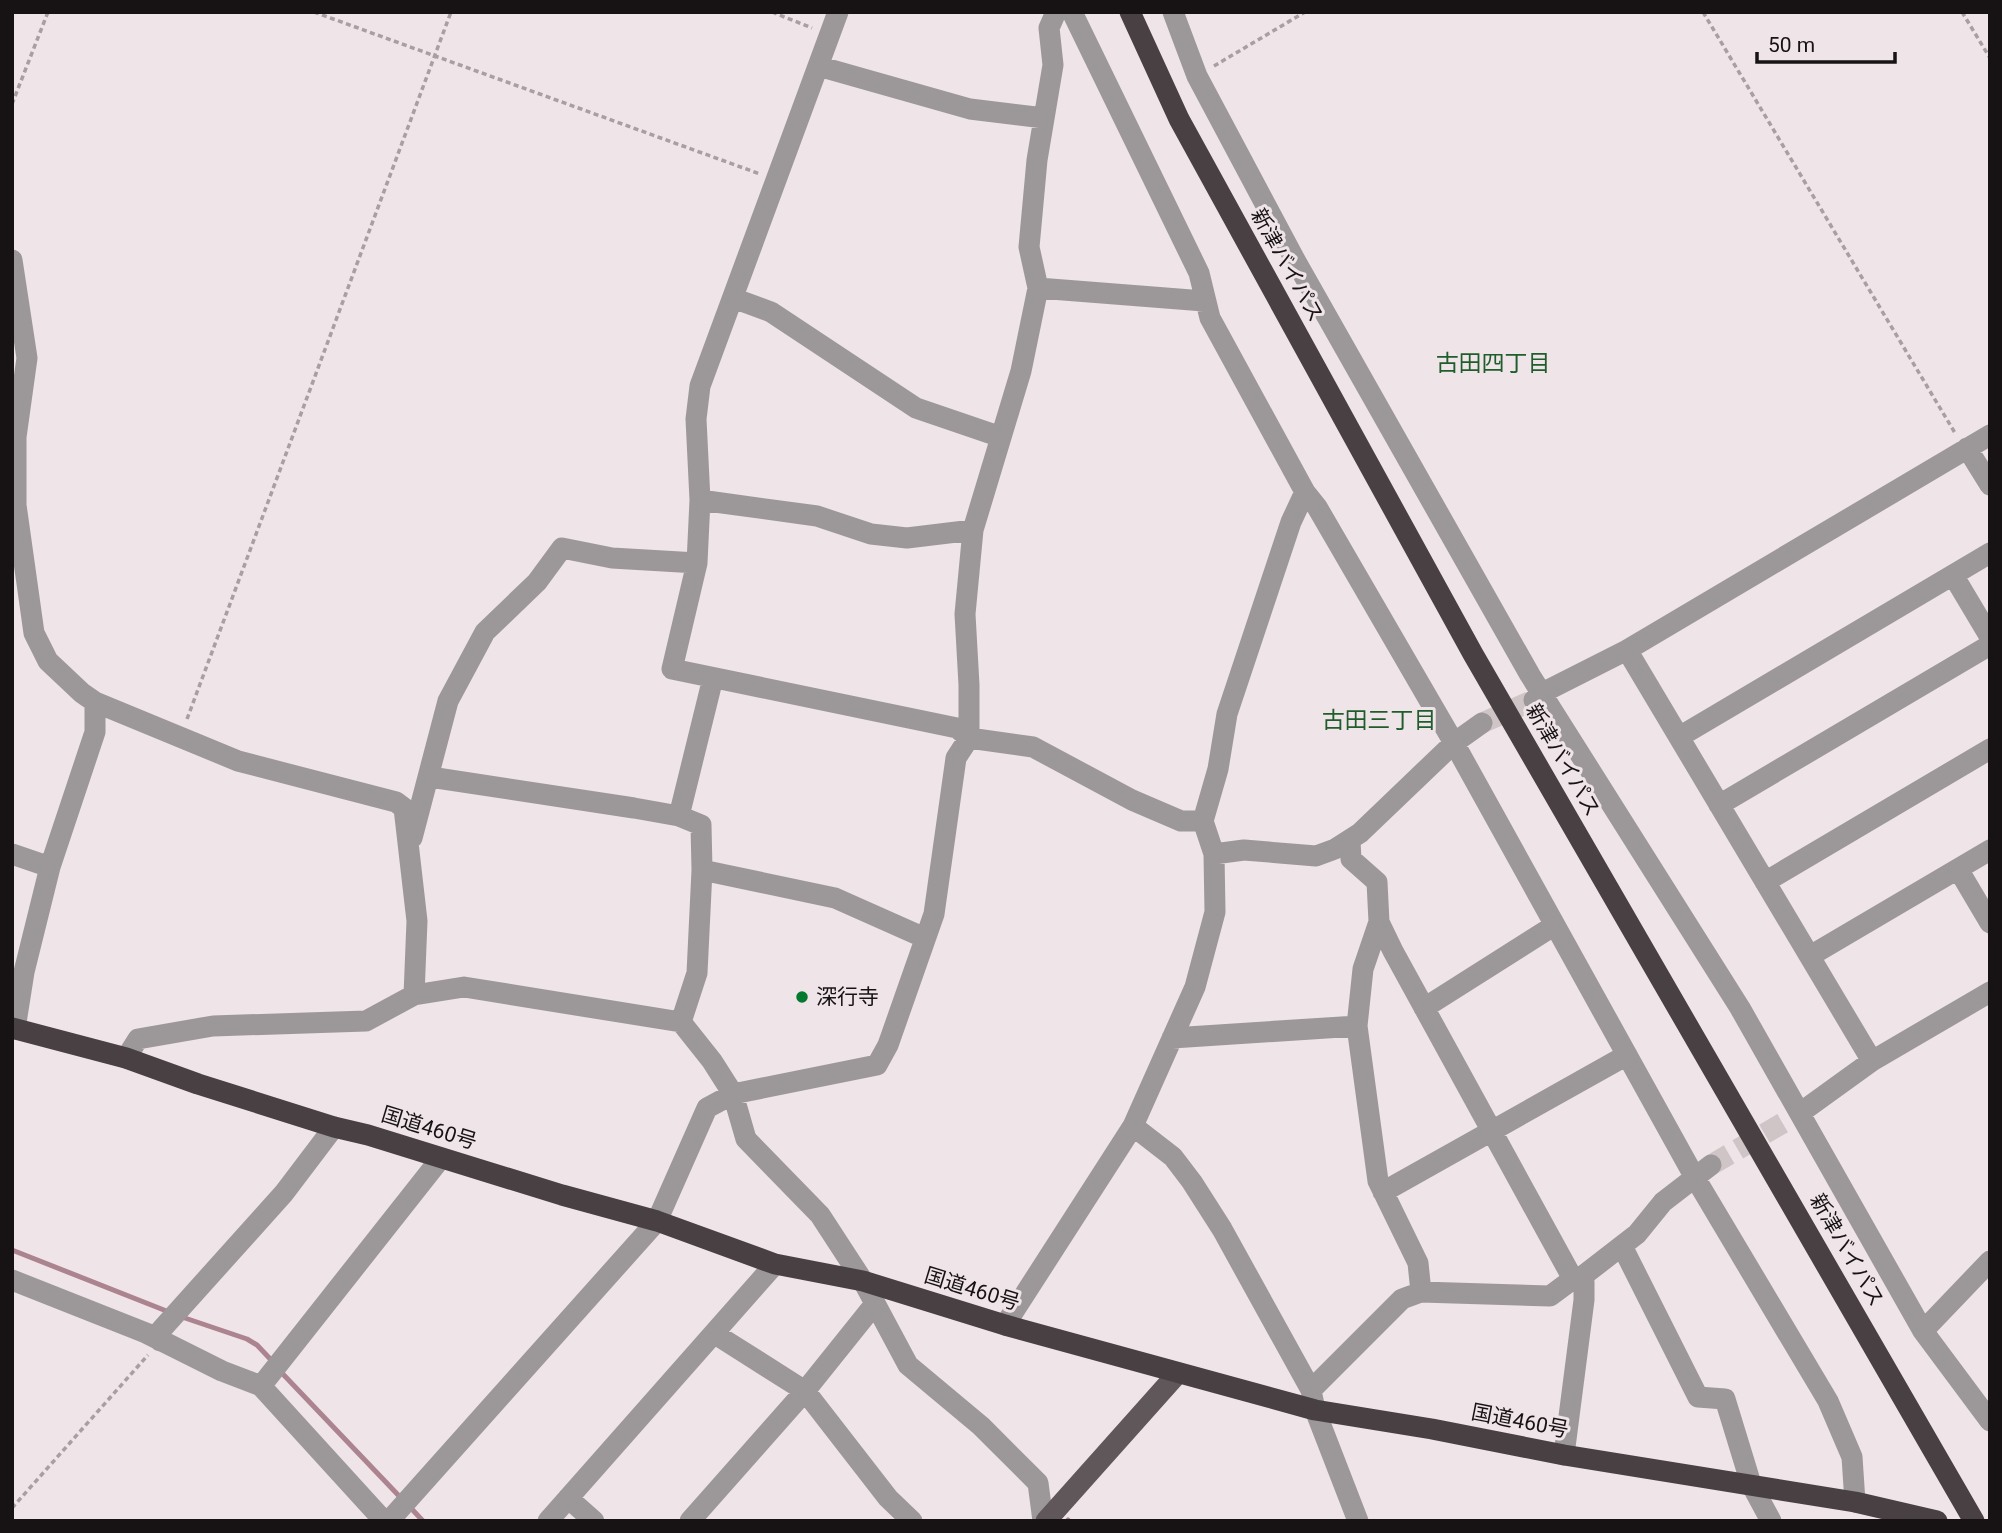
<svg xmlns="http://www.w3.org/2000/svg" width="2002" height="1533" viewBox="0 0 2002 1533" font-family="Roboto,'Noto Sans JP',sans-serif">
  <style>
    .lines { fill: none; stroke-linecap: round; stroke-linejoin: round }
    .stream { stroke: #ab8490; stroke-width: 5 }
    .minor-tunnel { stroke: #cfc5c7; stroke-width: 21; stroke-dasharray: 21 10; stroke-linecap: butt }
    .path { stroke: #a89fa1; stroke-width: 3.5; stroke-dasharray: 5 3.5; stroke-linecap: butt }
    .minor { stroke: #9c9899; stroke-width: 21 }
    .major { stroke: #5f5759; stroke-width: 21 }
    .highway { stroke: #494043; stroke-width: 21 }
    .poi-dot { fill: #03792f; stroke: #efe4e7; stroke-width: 2.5 }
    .labels { text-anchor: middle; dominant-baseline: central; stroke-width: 6; stroke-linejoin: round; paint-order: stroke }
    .street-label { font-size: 21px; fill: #171314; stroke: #efe4e7 }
    .poi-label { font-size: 21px; fill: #171314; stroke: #efe4e7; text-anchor: start }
    .neighbourhood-label { font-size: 23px; fill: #1f5d2d; stroke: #efe4e7 }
  </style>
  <rect width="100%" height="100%" fill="#efe4e7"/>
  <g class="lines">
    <path class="stream" d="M12,1250L169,1312
      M182,1317L247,1339L257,1345L274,1363
      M280,1371L401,1498
      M408,1505L423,1521
      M1068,1520L1069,1521"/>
    <path class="minor-tunnel" d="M1482,723L1534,700
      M1711,1165L1800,1113"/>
    <path class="path" d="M314,12L760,174
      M772,12L812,28
      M1703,12L1955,433
      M1962,12L1990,58
      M1214,66L1305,12
      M12,104L48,12
      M187,719L451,12
      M12,1508L148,1355"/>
    <path class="minor" d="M838,12L700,386L696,419L700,500L697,563L672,669L957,728L969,738L1033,747L1132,800L1181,821H1203
      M1072,12L1199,273L1210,318L1305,492L1317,507L1454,743L1694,1176L1828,1401L1852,1457L1855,1502
      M1173,12L1197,76L1295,260L1530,675L1740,1008L1923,1331L1990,1421
      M818,66L970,109L1044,118
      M12,260L27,358L16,437V505L34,633L48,661L82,693L95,702L238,761L396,802L404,808L417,921L414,995
      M1038,288L1204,301
      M733,298L771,312L916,408L1001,437
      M1967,448L1990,485
      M700,500L817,516L871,534L907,538L973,530
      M1953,575L1990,637
      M1627,650L1872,1061
      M1534,700L1542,693L1627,650L1990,435
      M1679,737L1990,553
      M430,777L634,808L679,816L701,825L702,870L697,973L681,1022
      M1719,805L1990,645
      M679,816L713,678
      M412,838L448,701L485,632L537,582L562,548L612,558L697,563
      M1350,841L1351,859L1377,882L1379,922L1393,951L1573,1279
      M12,854L50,867
      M1214,854L1244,850L1316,856L1335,849L1360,833L1454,743L1482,723
      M1958,869L1990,923
      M702,870L835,898L925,938
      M1765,882L1990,749
      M1379,922L1363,969L1357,1026L1378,1181L1418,1263L1421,1292
      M1810,956L1990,850
      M1424,1008L1555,925
      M15,1029L24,972L50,867L95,732V702
      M1172,1038L1357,1026
      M126,1058L138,1039L213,1026L366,1021L414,995L464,987L681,1022L712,1061L733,1094L746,1139L820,1215L863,1281L908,1365L981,1426L1038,1483L1043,1521
      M1800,1113L1872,1061L1990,992
      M1133,1126L1173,1157L1192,1182L1222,1229L1311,1390L1315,1410L1358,1521
      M1383,1192L1627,1055
      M1622,1246L1698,1397L1725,1399L1751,1484L1771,1521
      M12,1280L146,1333L222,1371L261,1386L384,1521
      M1005,1325L1133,1126L1195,987L1215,912L1214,854L1203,821L1218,769L1227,714L1291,522L1305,492
      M1923,1331L1990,1261
      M715,1334L805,1391L888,1498L912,1521
      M160,1341L161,1330L284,1193L334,1127
      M261,1386L441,1158
      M1311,1390L1402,1299L1421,1292L1550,1296L1573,1279L1584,1275L1637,1234L1663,1202L1711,1165
      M1564,1455L1584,1300V1275
      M568,1498L594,1521
      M389,1521L657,1221L707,1108L733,1094L877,1065L888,1045L934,914L956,758L969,738V685L965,614L973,530L1021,371L1038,288L1029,247L1037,160L1053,65L1049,28L1056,12
      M548,1521L775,1264
      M690,1521L805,1391L874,1305"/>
    <path class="major" d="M1046,1521L1178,1373"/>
    <path class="highway" d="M1130,12L1179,119L1473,654L1974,1521
      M12,1028L126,1058L198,1084L334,1127L368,1135L562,1195L657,1221L775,1264L863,1281L1005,1325L1315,1410L1432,1429L1564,1455L1855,1502L1937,1521"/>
  </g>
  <circle class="poi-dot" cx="802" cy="997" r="7"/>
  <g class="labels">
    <g class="street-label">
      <text transform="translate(1287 265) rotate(61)">新津バイパス</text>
      <text transform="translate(1563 760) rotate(60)">新津バイパス</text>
      <text transform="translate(429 1128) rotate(17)">国道460号</text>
      <text transform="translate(1847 1250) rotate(60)">新津バイパス</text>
      <text transform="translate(972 1289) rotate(17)">国道460号</text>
      <text transform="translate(1520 1421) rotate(11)">国道460号</text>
    </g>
    <g class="poi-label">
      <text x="816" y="997">深行寺</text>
    </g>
    <g class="neighbourhood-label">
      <text x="1493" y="363">古田四丁目</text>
      <text x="1379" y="720">古田三丁目</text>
    </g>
  </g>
  <rect width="2002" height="1533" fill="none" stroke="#171314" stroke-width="28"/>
  <path d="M1757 52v10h138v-10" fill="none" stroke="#171314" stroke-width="3.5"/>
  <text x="1768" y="52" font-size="21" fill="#171314" stroke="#efe4e7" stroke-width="5" paint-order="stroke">50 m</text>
</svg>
